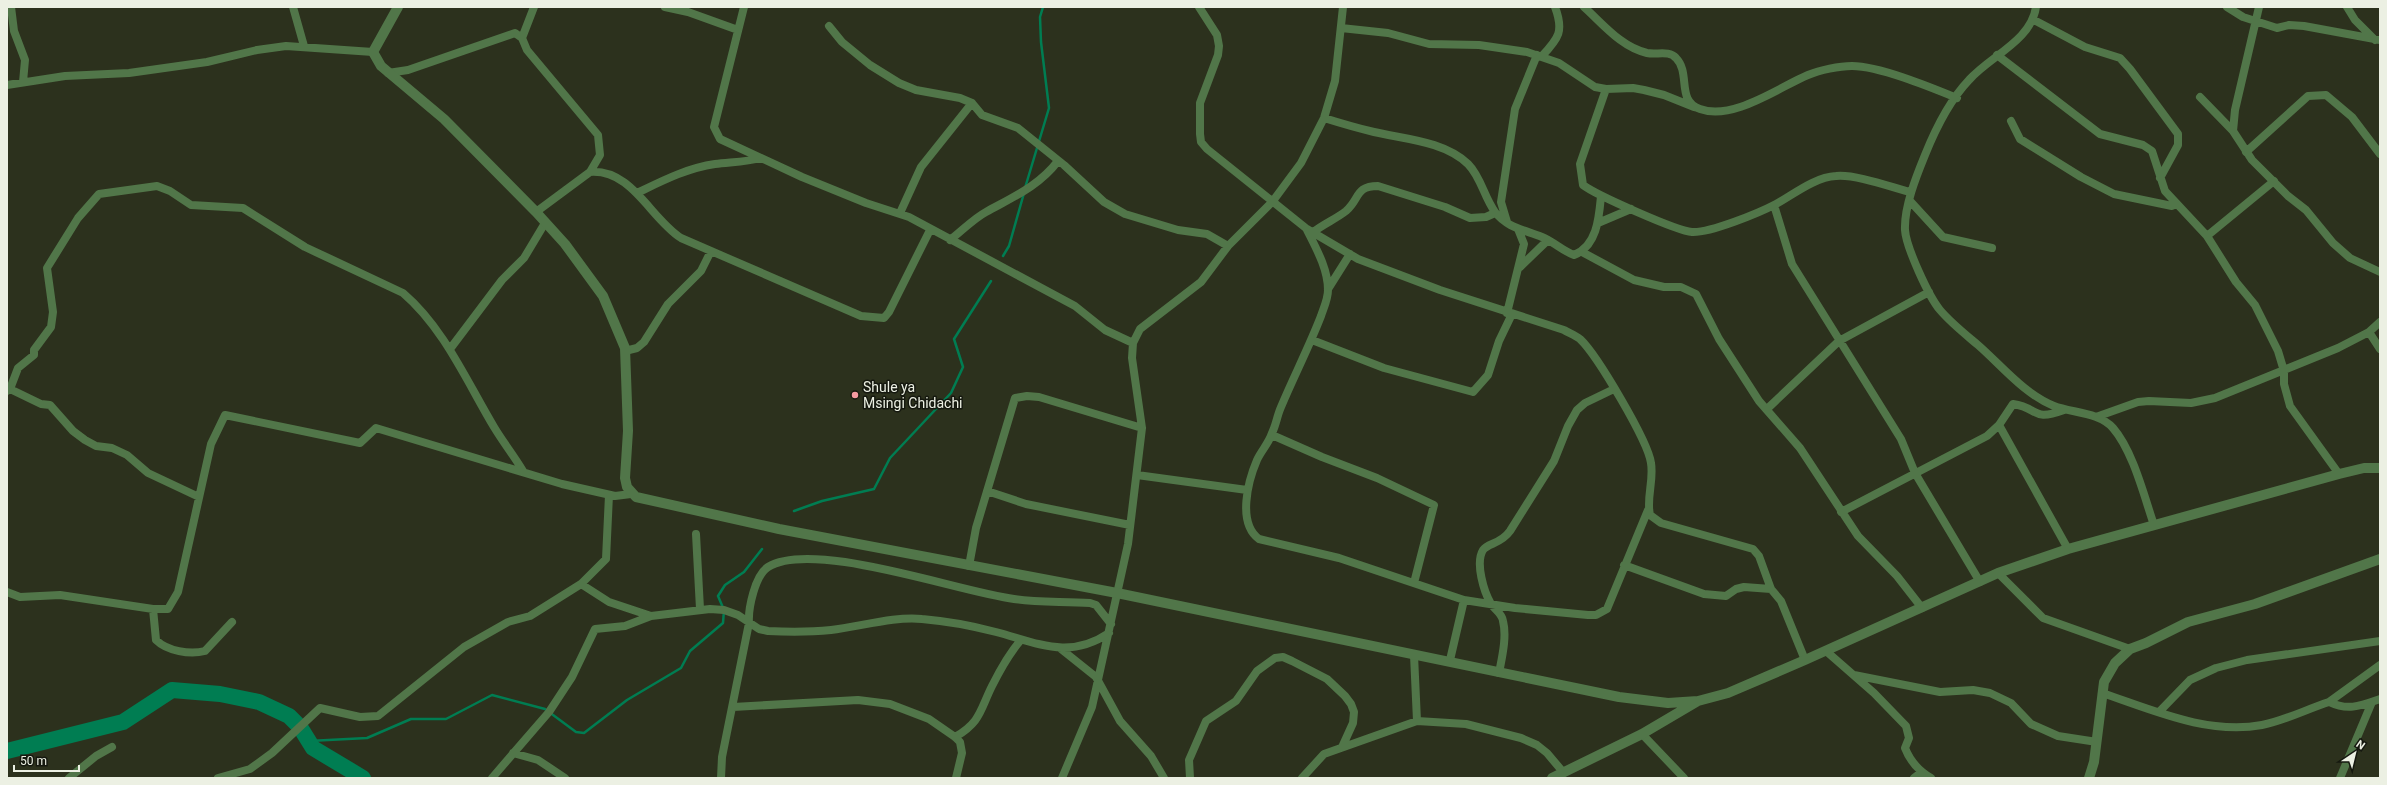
<svg xmlns="http://www.w3.org/2000/svg" width="2387" height="785" viewBox="0 0 2387 785" font-family="Roboto,sans-serif">
  <style>
    .lines { fill: none; stroke-linecap: round; stroke-linejoin: round }
    .stream { stroke: #007d52; stroke-width: 2.5 }
    .river { stroke: #007d52; stroke-width: 16 }
    .minor { stroke: #517649; stroke-width: 8 }
    .tertiary { stroke: #517649; stroke-width: 10 }
    .poi-dot { fill: #f49aa1; stroke: #15180f; stroke-width: 1.5 }
    .labels { text-anchor: middle; dominant-baseline: central; stroke-width: 3; stroke-linejoin: round; paint-order: stroke }
    .poi-label { font-size: 14px; fill: #ecf0e3; stroke: #15180f; text-anchor: start }
  </style>
  <rect width="100%" height="100%" fill="#2c311d"/>
  <g class="lines">
    <path class="stream" d="M1025,188L1049,108L1041,42L1040,17L1043,7
      M1003,256L1009,246L1024,193
      M794,511L822,501L874,489L890,458L951,393L963,367L954,339L991,281
      M309,741L367,738L411,719H446L492,695L545,709L576,732L584,733L627,700L681,668L690,651L723,623L724,610L718,596L725,585L744,572L762,549"/>
    <path class="river" d="M7,751L123,722L172,690L220,694L259,702L289,716L300,727L313,748L363,778"/>
    <path class="minor" d="M11,7L14,31L25,60L23,82
      M293,7L304,46
      M534,7L522,38L527,50L598,135L600,155L590,172C632,169 650,218 681,238L861,316L884,318L889,312L930,230
      M665,7L688,12L738,30
      M744,7L714,127L720,139L802,177L866,203L909,217L1075,306L1105,330L1133,343
      M1199,7L1217,35L1219,46L1218,55L1200,103V134L1201,142L1207,149L1307,229L1358,259L1440,290L1564,330C1569,333 1575,335 1580,339C1597,355 1648,441 1651,463C1654,481 1646,498 1650,515L1661,523L1753,549L1759,556L1771,589L1781,601L1805,660
      M1584,7C1603,24 1621,47 1647,53C1657,55 1669,50 1676,58C1691,73 1676,101 1700,109C1733,121 1779,87 1808,75C1820,70 1839,66 1852,66C1879,66 1930,87 1957,98
      M2036,7C2031,41 1990,56 1969,80C1950,100 1935,130 1925,155C1916,177 1904,207 1905,230C1906,247 1929,297 1940,310C1951,323 1965,334 1978,345C2001,365 2024,394 2054,406C2072,413 2099,412 2113,428C2133,451 2144,496 2154,525
      M2227,7L2243,17L2277,28L2289,25L2304,26L2380,40
      M2259,7L2235,110L2233,131L2252,160L2288,196L2306,210L2333,243L2350,258L2380,272
      M2347,7L2355,20L2375,40
      M2034,20L2085,47L2120,58L2130,69L2178,134V145L2160,178
      M829,26L842,42L870,65L899,83L916,90L960,98L972,103L982,115L1018,128L1064,165L1104,202L1125,214L1178,230L1207,234L1228,246
      M1341,28L1388,33L1429,44L1479,45L1527,52L1559,63L1595,87L1606,89L1633,88L1644,90L1664,95L1694,107
      M1997,55L2100,134L2143,145L2152,151L2165,191L2207,236L2236,282L2255,305L2278,351L2284,371V384L2290,406L2339,474
      M1542,56C1559,38 1564,31 1555,7
      M388,73L408,70L515,33L522,38
      M7,85L65,76L129,73L207,62L257,50L286,46L373,52
      M1606,89L1580,164L1583,185C1596,195 1677,231 1692,232C1710,233 1759,213 1776,204C1794,194 1815,177 1836,176C1855,174 1891,187 1910,192
      M2200,97L2233,131
      M1324,118C1340,123 1357,128 1374,132C1404,139 1444,141 1468,164C1481,177 1484,197 1495,212C1507,228 1525,230 1542,237C1554,242 1563,251 1574,255C1597,246 1599,218 1601,196
      M2011,121L2020,139L2081,177L2114,194L2172,206L2176,204
      M2246,152L2308,96L2326,95L2352,117L2380,154
      M637,193C662,181 687,168 715,164C731,162 746,162 761,158
      M1910,201L1943,237L1992,248
      M1774,205L1792,264L1901,439L1915,473L1980,582
      M536,212L590,172
      M900,213L921,167L972,103
      M1507,222L1501,202L1515,109L1537,55
      M1598,223L1631,209
      M1307,230C1316,248 1328,269 1328,290C1328,299 1324,307 1321,316C1309,347 1294,376 1281,407C1277,416 1276,425 1272,433C1269,443 1261,451 1257,460C1248,481 1237,523 1259,539L1339,558L1464,600L1515,608L1588,615H1596L1607,609L1648,510
      M1312,233C1323,224 1336,219 1346,211C1360,199 1355,186 1378,186L1445,207L1470,218L1486,217L1495,213
      M2207,236L2274,181
      M950,240C962,231 973,219 986,212C1013,197 1039,186 1058,161
      M1582,252L1634,280L1664,287H1681L1696,294L1719,339L1759,401L1800,448L1858,536L1897,576L1922,608
      M1520,267L1548,240
      M1328,289L1350,254
      M1507,313L1524,244L1518,229
      M2369,332L2380,349
      M1312,340L1384,368L1473,392L1488,375L1499,341L1512,314
      M450,349L502,280L524,258L545,223
      M625,351L637,348L644,342L668,304L701,271L711,251
      M10,389L18,368L34,355V350L51,327L53,312L47,268L78,218L99,194L157,186L170,191L191,205L243,208L305,247L403,293C444,328 467,382 494,427C503,442 514,456 523,471
      M7,391L10,389L41,404L50,405L73,431L85,440L96,446L112,448L127,455L148,473L199,497
      M1767,409L1839,341L1929,292
      M2096,417L2138,402L2149,401L2191,403L2215,398L2338,348L2369,332L2380,322
      M1999,425L2013,404C2040,408 2031,422 2064,410
      M1272,435L1322,457L1377,478L1434,505L1414,583
      M1137,475L1247,490
      M987,491L1026,504L1130,525
      M1841,512L1987,436L1999,425L2068,549
      M696,534L700,609
      M1624,565L1704,594L1726,596L1736,589L1744,587L1771,589
      M969,566L976,528L1015,398L1027,396L1039,397L1142,428
      M1998,573L2043,618L2130,649
      M581,584L609,602L651,616
      M7,592L20,597L60,595L153,609H168L178,592L211,444L225,415L360,443L376,428L562,484L615,496L631,494
      M153,609L156,640C167,651 190,655 205,651L232,622
      M1061,649L1096,677L1120,721L1151,756L1164,778
      M1826,651L1874,693L1906,726L1909,738L1905,748C1910,761 1919,771 1931,778
      M1414,655L1417,721
      M1450,660L1464,600
      M1499,673C1502,657 1507,637 1503,621C1502,613 1495,610 1491,604C1484,592 1475,563 1483,550C1488,543 1501,544 1510,531L1554,461L1568,426L1577,410L1585,403L1614,389
      M1854,675L1940,692L1973,690L1990,693L2011,703L2031,724L2058,736L2097,742
      M2102,693C2153,710 2207,735 2262,725C2284,721 2307,709 2329,702C2348,711 2360,706 2380,699
      M2329,702L2380,665
      M733,707L858,700L890,704L929,719L955,737L960,742L962,753L956,778
      M2159,712L2190,680L2216,668L2247,660L2380,641
      M1642,734L1684,778
      M955,737C981,722 980,710 992,686C1000,670 1009,654 1020,641
      M513,753L538,760L565,778
      M69,778L96,756L112,747
      M218,778L250,769L272,753L320,708L360,717L378,716L464,647L508,622L530,616L581,584L606,559L609,495
      M492,778L549,712L572,677L595,629L625,626L651,616L710,609L724,610L738,615L759,629L768,631C789,632 811,632 831,630C859,627 894,616 922,619C946,621 973,626 996,632C1038,643 1069,660 1109,633
      M721,778L722,757L749,623C748,609 755,575 768,567C813,539 959,592 1014,599C1039,603 1064,601 1090,603L1096,605L1111,624
      M1062,778L1092,707L1128,544L1142,428L1132,358L1133,343L1140,329L1201,282L1228,246L1273,201L1301,163L1324,118L1335,81L1343,7
      M1190,778L1189,760L1206,721L1236,701L1257,671L1275,658L1283,657L1292,661L1327,679L1345,696L1351,704L1354,712L1353,723L1343,745
      M1302,778L1324,754L1417,721L1466,724L1521,738L1537,745L1547,753L1563,772
      M1914,778L1922,772
      M2340,778L2372,702"/>
    <path class="tertiary" d="M398,7L373,52L381,66L444,119L536,212L565,244L603,296L625,348L628,431L625,478L627,487L636,497L779,529L1117,593L1619,697L1668,703L1698,701
      M1552,778L1642,734L1698,701L1728,693L1805,660L1998,573L2068,549L2339,474L2364,468H2380
      M2089,778L2094,762L2104,682L2115,663L2130,649L2146,643L2188,622L2255,604L2380,559"/>
  </g>
  <circle class="poi-dot" cx="855" cy="395" r="4"/>
  <g class="labels">
    <g class="poi-label">
      <text x="863" y="387">Shule ya<tspan x="863" dy="16">Msingi Chidachi</tspan></text>
    </g>
  </g>
  <rect width="2387" height="785" fill="none" stroke="#ecf0e3" stroke-width="16"/>
  <g transform="translate(2355 753) rotate(35)" stroke="#15180f" stroke-width="3" paint-order="stroke">
  <path d="M0-3L7 15L0 10L-7 15Z" fill="#ecf0e3"/>
  <text y="-6" font-size="11" font-weight="bold" text-anchor="middle" fill="#ecf0e3">N</text>
  </g>
  <path d="M14 765v6h65v-6" fill="none" stroke="#ecf0e3" stroke-width="2"/>
  <text x="20" y="765" font-size="12" fill="#ecf0e3" stroke="#15180f" stroke-width="3" paint-order="stroke">50 m</text>
</svg>
